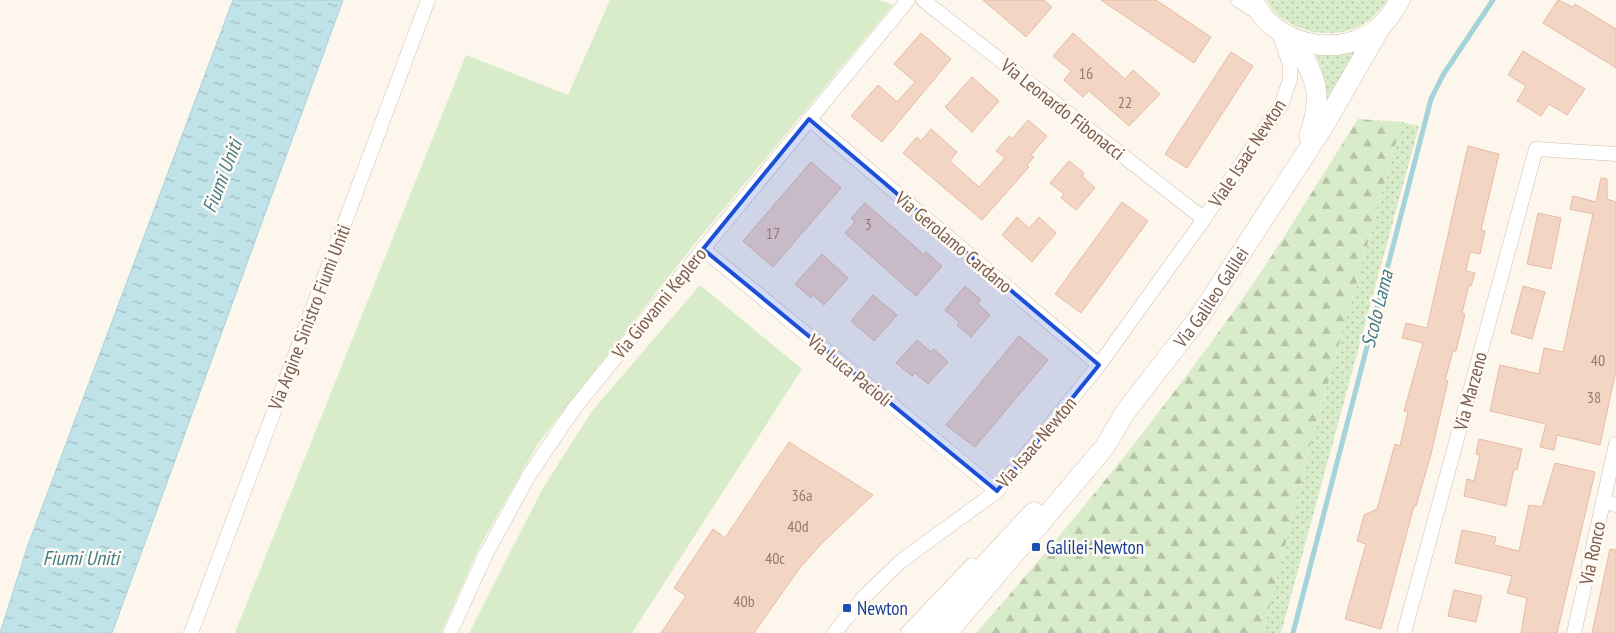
<svg xmlns="http://www.w3.org/2000/svg" width="1616" height="633" viewBox="0 0 1616 633" font-family="'PT Sans Narrow',sans-serif">
  <style>
    .grass { fill: url(#grass-dots) }
    .forest { fill: url(#forest-firs) }
    .green { fill: #d8ecc9 }
    .water { fill: url(#water-ripples); stroke: #a5d3da }
    .lines { fill: none; stroke-linecap: round; stroke-linejoin: round }
    .stream { stroke: #a5d3da; stroke-width: 5 }
    .building { fill: #f3d5c3; stroke: #e6bba3 }
    .minor-casing { stroke: #d1beb0; stroke-width: 15 }
    .secondary-casing { stroke: #d6c0b0; stroke-width: 21 }
    .minor { stroke: #fff; stroke-width: 14 }
    .secondary { stroke: #fff; stroke-width: 20 }
    .marked { fill: #1d4ed8; fill-opacity: 0.2; stroke: #1d4ed8; stroke-width: 4; stroke-linejoin: round }
    .transit-dot { fill: #1a4fb4; stroke: #fffaf3; stroke-width: 2 }
    .labels { text-anchor: middle; dominant-baseline: central; stroke-width: 5; stroke-linejoin: round; paint-order: stroke }
    .number-label { font-size: 16px; fill: #987a6a }
    .street-label { font-size: 19px; fill: #7a5c4d; stroke: #fffaf3 }
    .transit-label { font-size: 19px; fill: #164399; stroke: #fffaf3; text-anchor: start }
    .water-label { font-size: 20px; font-style: italic; fill: #437c86; stroke: #fffaf3 }
  </style>
  <defs>
    <pattern id="grass-dots" width="8" height="8" patternUnits="userSpaceOnUse" patternTransform="scale(1.25)"><rect width="8" height="8" fill="#d8ecc9"/><path d="M2 2h.1M6 6h.1" fill="none" stroke="#b4c2a5" stroke-width="1.8" stroke-linecap="round"/></pattern>
    <pattern id="forest-firs" width="22" height="20" patternUnits="userSpaceOnUse" patternTransform="scale(1.25)"><rect width="22" height="20" fill="#d8ecc9"/><path d="M5 1l3.5 6h-7zM16 11l3.5 6h-7z" fill="#b4c2a5"/></pattern>
    <pattern id="water-ripples" width="26" height="14" patternUnits="userSpaceOnUse" patternTransform="scale(1.25)"><rect width="26" height="14" fill="#bfe3e8"/><path d="M2 4q2-2 4 0t4 0M15 11q2-2 4 0t4 0" fill="none" stroke="#a0bbbe"/></pattern>
  </defs>
  <rect width="100%" height="100%" fill="#fdf6ec"/>
  <path class="grass" d="M1266,0H1388C1383,6 1378,12 1372,18C1347,40 1303,37 1278,15C1273,11 1270,5 1266,0Z
    M1356,47V53L1328,107L1324,105V77L1315,51Z
    M1402,122L1419,126L1281,633H1263L1310,447Z"/>
  <path class="forest" d="M1358,119L1402,122L1310,447L1263,633H976C1073,523 1166,408 1250,288C1288,233 1322,175 1358,119Z"/>
  <path class="green" d="M610,0H879L893,5L692,247L539,442L481,544L441,633H235L466,55L568,95Z
    M700,285L802,369L632,633H469L543,488L592,411Z"/>
  <path class="water" d="M233,0H343L112,633H0L28,545Z"/>
  <g class="lines">
    <path class="stream" d="M1293,633L1431,99L1443,75L1493,0"/>
  </g>
  <path class="building" d="M983,0H1044L1052,7L1026,37Z
    M1101,0H1156L1211,37L1194,63Z
    M1558,0L1573,7L1575,4L1616,29V68L1543,23Z
    M921,33L951,59L882,142L851,116L878,85L897,102L915,82L894,64Z
    M1073,33L1125,79L1133,70L1160,94L1129,126L1089,91L1083,97L1064,80L1071,71L1053,56Z
    M1523,51L1585,89L1567,115L1549,104L1541,116L1517,101L1526,86L1508,75Z
    M1231,52L1253,66L1187,168L1165,154Z
    M972,77L999,101L972,132L945,107Z
    M1028,120L1047,136L1031,155L1034,157L1027,165L1029,167L982,220L903,153L917,137L921,141L931,129L957,152L950,161L979,187L1005,158L996,151L1009,136L1012,139Z
    M1468,146L1499,154L1481,230L1485,231L1480,254L1470,252L1466,271L1475,273L1471,286L1469,285L1462,313L1465,314L1456,351H1453L1445,380L1448,381L1431,454L1416,506H1414L1381,629L1345,619L1366,544L1357,541L1364,515L1377,509L1395,444L1400,446L1408,412L1404,411L1423,343L1402,338L1406,323L1427,328Z
    M1069,161L1084,173L1082,176L1095,188L1076,210L1061,198L1064,194L1050,183Z
    M811,162L841,188L773,267L743,241Z
    M1601,178L1607,179V199L1616,202V370L1600,445L1557,435L1554,450L1540,447L1546,424L1490,411L1500,365L1539,374L1544,348L1563,352L1593,214L1570,209L1573,196L1596,202Z
    M1122,202L1148,221L1081,313L1055,294Z
    M865,203L913,245L924,255L926,252L942,266L916,296L845,233L855,222L851,218Z
    M1538,213L1561,218L1551,269L1527,264Z
    M1017,217L1029,228L1039,217L1056,233L1032,262L1002,235Z
    M822,254L848,278L824,305L813,295L811,298L795,284Z
    M965,286L981,300L977,303L990,315L971,337L957,325L959,322L945,310Z
    M1523,286L1545,292L1532,339L1511,333Z
    M873,295L897,315L874,341L851,321Z
    M1019,336L1048,360L975,447L946,425Z
    M917,340L931,352L934,349L948,362L928,384L915,373L912,376L896,363Z
    M1479,439L1522,449L1517,470L1514,469L1506,506L1464,496L1467,479L1474,481L1480,455L1476,454Z
    M789,442L873,495L823,542L799,569L754,633H661L686,596L674,588L713,529L725,538Z
    M1555,463L1595,472L1557,633H1521L1527,598L1507,593L1512,576L1455,563L1462,530L1496,537L1494,545L1519,551L1529,505L1542,507Z
    M1610,549L1616,550V633H1592Z
    M1454,590L1482,596L1476,622L1448,616Z"/>
  <g class="lines">
    <defs>
      <path id="minor" d="M923,0L1204,219
        M1238,0L1258,13
        M809,119L1099,365
        M703,249L997,491
        M1603,501L1616,505
        M191,633L428,0
        M450,633L485,556L528,477L573,410L703,249L908,0
        M834,633L864,597L900,562L997,491L1099,365L1204,219L1281,105L1290,80V65L1278,30
        M907,633L972,565
        M1404,633L1536,149L1616,154
        M1574,633L1616,444"/>
      <g id="secondary">
        <path d="M1253,0C1273,47 1344,61 1382,25C1389,18 1395,9 1400,0"/>
        <path d="M1291,38C1315,73 1325,94 1309,136"/>
        <path d="M925,633L948,605L1034,512"/>
        <path id="s1" d="M947,633L1104,448L1126,411L1200,316L1323,127L1381,26"/>
      </g>
    </defs>
    <use href="#minor" class="minor-casing"/>
    <use href="#secondary" class="secondary-casing"/>
    <use href="#minor" class="minor"/>
    <use href="#secondary" class="secondary"/>
  </g>
  <path class="marked" d="M809,119L1099,365L997,491L703,249Z"/>
  <g class="transit-dot">
    <rect x="1031" y="542" width="10" height="10" rx="2.5"/>
    <rect x="842" y="603" width="10" height="10" rx="2.5"/>
  </g>
  <g class="labels">
    <g class="number-label">
      <text x="1086" y="73">16</text>
      <text x="1125" y="102">22</text>
      <text x="868" y="224">3</text>
      <text x="773" y="233">17</text>
      <text x="1598" y="360">40</text>
      <text x="1594" y="397">38</text>
      <text x="802" y="495">36a</text>
      <text x="798" y="526">40d</text>
      <text x="775" y="558">40c</text>
      <text x="744" y="601">40b</text>
    </g>
    <g class="street-label">
      <text transform="translate(1063 109) rotate(38)">Via Leonardo Fibonacci</text>
      <text transform="translate(1247 153) rotate(-57)">Viale Isaac Newton</text>
      <text transform="translate(954 242) rotate(40)">Via Gerolamo Cardano</text>
      <text stroke="none"><textPath href="#s1" startOffset="428">Via Galileo Galilei</textPath></text>
      <text transform="translate(659 303) rotate(-51)">Via Giovanni Keplero</text>
      <text transform="translate(309 317) rotate(-69)">Via Argine Sinistro Fiumi Uniti</text>
      <text transform="translate(850 370) rotate(39)">Via Luca Pacioli</text>
      <text transform="translate(1470 391) rotate(-75)">Via Marzeno</text>
      <text transform="translate(1036 442) rotate(-50)">Via Isaac Newton</text>
      <text transform="translate(1592 553) rotate(-78)">Via Ronco</text>
    </g>
    <g class="transit-label">
      <text x="1046" y="547">Galilei-Newton</text>
      <text x="857" y="608">Newton</text>
    </g>
    <g class="water-label">
      <text transform="translate(222 176) rotate(-69)">Fiumi Uniti</text>
      <text transform="translate(1377 309) rotate(-76)">Scolo Lama</text>
      <text x="81" y="558">Fiumi Uniti</text>
    </g>
  </g>
</svg>
